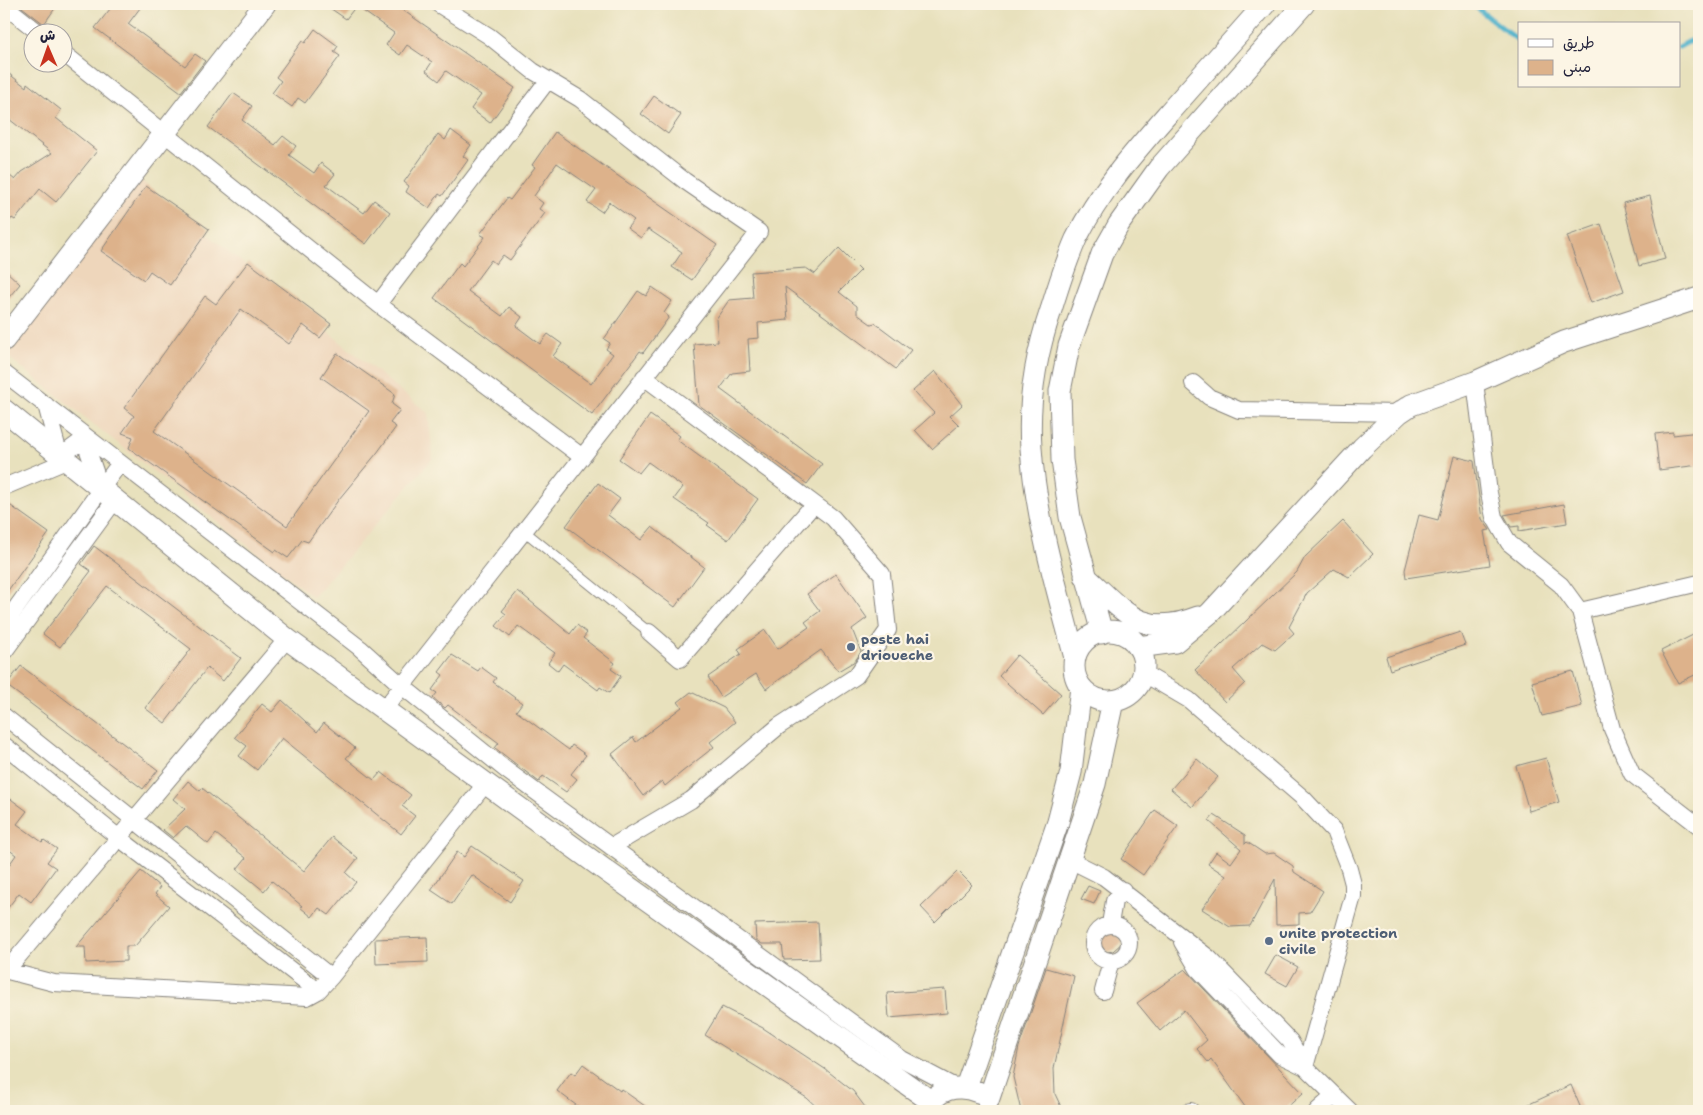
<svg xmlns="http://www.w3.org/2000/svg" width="1703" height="1115" viewBox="0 0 1703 1115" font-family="'Shantell Sans','Playpen Sans Arabic',sans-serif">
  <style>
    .built { fill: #eed6bb }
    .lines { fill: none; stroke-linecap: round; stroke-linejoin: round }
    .stream { stroke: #4bb0ca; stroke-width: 5 }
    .building { fill: #ddb28b }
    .service-casing { stroke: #85827c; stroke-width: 11 }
    .minor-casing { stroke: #85827c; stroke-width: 18 }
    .tertiary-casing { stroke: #85827c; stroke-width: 23 }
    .service { stroke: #fff; stroke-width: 9 }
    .minor { stroke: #fff; stroke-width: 16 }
    .tertiary { stroke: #fff; stroke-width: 21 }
    .service-dot { fill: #5c6f8a; stroke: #fcf5e5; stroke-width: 2 }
    .labels { text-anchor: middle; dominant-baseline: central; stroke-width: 4.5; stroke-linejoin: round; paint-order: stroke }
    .service-label { font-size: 14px; font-weight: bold; fill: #4e5e75; stroke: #fcf5e5; text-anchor: start }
  </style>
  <rect width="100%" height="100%" fill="#fcf5e5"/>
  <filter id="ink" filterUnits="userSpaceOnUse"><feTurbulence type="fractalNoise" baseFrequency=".02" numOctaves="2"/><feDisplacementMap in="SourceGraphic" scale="10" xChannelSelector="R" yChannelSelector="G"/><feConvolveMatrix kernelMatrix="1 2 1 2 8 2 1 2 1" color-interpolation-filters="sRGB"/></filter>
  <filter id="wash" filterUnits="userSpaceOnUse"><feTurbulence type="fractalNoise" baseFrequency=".0096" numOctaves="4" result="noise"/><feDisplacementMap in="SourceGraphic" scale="20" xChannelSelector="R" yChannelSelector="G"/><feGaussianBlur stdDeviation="1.12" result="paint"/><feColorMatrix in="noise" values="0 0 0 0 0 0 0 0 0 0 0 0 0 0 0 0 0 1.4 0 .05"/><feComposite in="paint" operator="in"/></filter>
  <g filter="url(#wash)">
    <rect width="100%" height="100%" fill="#e8e1bd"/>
    <path class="built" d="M139,179L428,413L433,458L313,597L7,356Z"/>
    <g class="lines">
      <path class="stream" d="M1472,4L1519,41
        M1679,47L1699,36"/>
    </g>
    <g id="blocks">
      <path class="building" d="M18,4H58L44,24Z
        M114,4H143L128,24L185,66L195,54L205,61L181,92L95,28Z
        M324,4H394L515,88L490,123L471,109L481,95L446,71L439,81L426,71L432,62L407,45L400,55L386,45L394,33L356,6L346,19Z
        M315,29L338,46L334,52L340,56L305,103L298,98L292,107L272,93L281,81L276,77L302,41L305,43Z
        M4,70L26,87L27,83L61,110L56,118L97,151L56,202L40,189L15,220L12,218L4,228V171L15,180L22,172L52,153L4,115Z
        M233,93L252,106L242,120L275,145L283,136L296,146L289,155L314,173L321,163L335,174L326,185L364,213L374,200L390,212L366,244L208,127Z
        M654,96L681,115L668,134L641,114Z
        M451,130L471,145L463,156L468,160L442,196L439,194L429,208L406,192L409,186L404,182L438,134L445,140Z
        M555,132L717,245L692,280L672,267L682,252L648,229L641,238L627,228L634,220L609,202L602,212L587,202L596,190L557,163L534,196L543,203L539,209L545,213L510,260L503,255L496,264L491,260L468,291L502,316L509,307L522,317L516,326L540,344L548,334L562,344L553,356L591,384L613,354L606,349L610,343L604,339L638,291L646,296L652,287L672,301L664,313L669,317L643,353L640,351L592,415L434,298L460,263L463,266L485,237L480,234L507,198L510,200L535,167L532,165Z
        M146,186L209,229L170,285L150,271L144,280L101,251Z
        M1650,196L1665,259L1639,266L1623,203Z
        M1601,224L1624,291L1591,303L1567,236Z
        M839,248L861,270L839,292L857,306V314L871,324L875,323L911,350L896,369L785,287L788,320L758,323L759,338L748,339L750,371L732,373L720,389L822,464L807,484L699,405L694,344L718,342L716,319L729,300L753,298L751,272L806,268L815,274Z
        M248,262L331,324L320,338L303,325L289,344L241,309L154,431L287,526L369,411L321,377L337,353L395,394L392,404L400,410L390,423L396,427L377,453L339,499L308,542L302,540L288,558L276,550L275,552L129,448L133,437L122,433L134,416L124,408L205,296L216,304Z
        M4,269L20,284L4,303Z
        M935,371L962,405L950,416L959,425L932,449L915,430L934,413L913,391Z
        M650,415L680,436L677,440L758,499L728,540L707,525L709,523L674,499L683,487L648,462L639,473L619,459Z
        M1673,432V435L1699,432V465L1659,470L1655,434Z
        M1454,456L1474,461L1482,519L1490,530L1484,531L1490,565L1406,578L1405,570L1419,515L1438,520Z
        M598,483L620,499L608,515L641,540L652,527L704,567L675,607L566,526Z
        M4,501L49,533L4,596Z
        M1564,504L1567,523L1519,531V526L1511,527L1504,515Z
        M1343,521L1373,554L1349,577L1334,569L1307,593L1289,627L1294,633L1275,650L1262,643L1233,669L1245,683L1225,702L1195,670L1297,572L1305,557Z
        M94,546L241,658L223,681L207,668L165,723L145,708L191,649L107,586L60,647L43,634L91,571L81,564Z
        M836,574L867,618L852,629L861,652L855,661L838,671L821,650L766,689L756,674L721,697L708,677L741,654L738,649L765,630L778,649L809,627L805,622L820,611L807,594Z
        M518,591L570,634L577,625L587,633L583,638L615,663L611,669L621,676L609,693L600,687L598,690L563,664L558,671L548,663L555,653L518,626L510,637L496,626L506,614L502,611Z
        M1460,632L1465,645L1390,670L1386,657Z
        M1699,632V673L1678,683L1661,651Z
        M452,655L478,671L481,667L496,678L493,682L522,703L516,711L569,750L572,745L586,755L571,774L577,779L566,792L543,776L539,782L495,748L499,743L448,705L445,708L433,698L437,693L432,690L443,675L439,672Z
        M1017,655L1061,694L1043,715L999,676Z
        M21,666L158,770L143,789L6,685Z
        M1573,671L1582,706L1542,716L1532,682Z
        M691,692L724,708L735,722L710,742L714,747L682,772L665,786L662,781L643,796L612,754L633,737L636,742L682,707L678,702Z
        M282,700L317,732L324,723L355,748L346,758L374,780L381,772L411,795L402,806L415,816L401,834L282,738L257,770L239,756L247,746L235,737L262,704L272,712Z
        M1546,758L1559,802L1529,811L1516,766Z
        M1197,759L1218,777L1192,807L1171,789Z
        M188,781L200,791L202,788L304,871L332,837L358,858L346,873L356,882L329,915L319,908L312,917L300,907L302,906L272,881L264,891L237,869L246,858L216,834L208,844L186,826L173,838L163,830L185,809L173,799Z
        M4,794L27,811L17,824L42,842L44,840L57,849L47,862L56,868L31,902L19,893L4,913V872L16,855L4,846Z
        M1155,810L1178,826L1143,875L1121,859Z
        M1214,815L1245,835V844L1247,842L1265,854L1274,853L1293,866L1294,872L1323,891L1310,912L1299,913V924L1276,925L1275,879L1250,926L1230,927L1202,909L1226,876L1208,864L1216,852L1231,863L1241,849L1209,821Z
        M472,846L524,881L510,902L472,875L452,904L431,890L457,852L464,857Z
        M141,871L160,887L155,894L169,906L135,946H126V961L86,963L85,947H76Z
        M958,871L972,885L935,922L921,907Z
        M1088,886L1100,891L1094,904L1081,899Z
        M818,922L820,959L784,960L782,944H762L756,940L755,924Z
        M1107,933H1114L1123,942L1113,951L1107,952L1097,942Z
        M427,937L428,962L376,964L375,939Z
        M1276,955L1298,967L1287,986L1265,974Z
        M1046,968L1074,976L1054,1068L1055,1094L1063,1111H1021L1013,1077L1019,1047Z
        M1185,969L1303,1093L1283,1111H1248L1211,1059L1208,1062L1197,1049L1207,1040L1184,1010L1160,1031L1137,1003Z
        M945,989L947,1013L889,1018L887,993Z
        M722,1007L763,1028L825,1069L853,1091L868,1111H821L807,1098L705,1035Z
        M583,1064L620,1091L621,1089L652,1111H584L557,1091L571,1072L575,1075Z
        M1571,1085L1582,1111H1514Z"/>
    </g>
  </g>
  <g filter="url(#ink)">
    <use href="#blocks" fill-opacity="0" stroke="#85827c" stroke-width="1"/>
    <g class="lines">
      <defs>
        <path id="service" d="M523,530L649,632"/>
        <path id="minor" d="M4,5L38,32
          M62,52L378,304L581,456
          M378,304L548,80
          M4,373L360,648L402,686L506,770L902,1059L955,1087
          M1475,382L1489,493L1494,517L1509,543L1561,585L1580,611L1612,729L1632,774L1699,826
          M1193,383L1209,397L1239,410L1399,413
          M46,405L60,457L84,439L101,489L120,463
          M4,487L66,461
          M1580,611L1699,583
          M4,625L101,489
          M649,632L680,659L814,504
          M4,652L115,500
          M1143,673L1189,700L1303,798L1334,831L1349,869L1353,884V896L1305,1067
          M385,708L759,232L685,181L580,99L533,71L489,36L438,4
          M4,716L331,977
          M4,745L119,838L318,991
          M611,847L691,800L779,726L856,676L888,630L882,574L833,518L644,377
          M1070,860L1104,877L1209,958L1290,1041L1305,1067L1350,1111
          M1110,924L1114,901L1123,890
          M1093 943a18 18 0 1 1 36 0a18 18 0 1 1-36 0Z
          M1182,942L1198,969L1280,1055L1305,1067
          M4,970L54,983L307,997L318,991L331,977L486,783
          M6,971L287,639
          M1103,991L1111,961
          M1190,1111H1191
          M1317,1111L1334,1096"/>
        <path id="tertiary" d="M4,340L265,4
          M4,410L287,639L609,873L932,1102
          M1085,576C1125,612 1141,639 1198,617
          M1074 666a35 35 0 1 1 70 0a35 35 0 1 1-70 0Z
          M1102,633L1070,517L1062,460L1060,391L1069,346L1102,254L1119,224L1159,168L1304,4
          M1138,647L1175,642L1210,613L1362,448L1399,413L1411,405L1475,382L1564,342L1699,298
          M1075,658C1057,589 1036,520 1031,448C1028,402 1036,354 1051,310C1058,287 1066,262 1076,239C1100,190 1137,149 1172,109C1203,74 1234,39 1265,4
          M966,1087L1058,822L1071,772L1081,687
          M988,1101L1095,784L1113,701
          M927,1111C934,1089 958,1083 978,1092"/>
      </defs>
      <use href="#service" class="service-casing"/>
      <use href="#minor" class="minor-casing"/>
      <use href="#tertiary" class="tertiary-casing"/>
      <use href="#service" class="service"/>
      <use href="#minor" class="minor"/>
      <use href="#tertiary" class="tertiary"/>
    </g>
  </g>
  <g class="service-dot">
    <circle cx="851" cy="647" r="5"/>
    <circle cx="1269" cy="941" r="5"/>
  </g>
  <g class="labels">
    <g class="service-label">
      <text x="861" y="639">poste hai<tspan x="861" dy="16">drioueche</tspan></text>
      <text x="1279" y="933">unite protection<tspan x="1279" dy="16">civile</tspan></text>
    </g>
  </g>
  <rect width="1703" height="1115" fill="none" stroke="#fcf5e5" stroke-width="20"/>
  <rect x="1518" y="22" width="162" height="65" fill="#fcf5e5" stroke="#a5a1a1"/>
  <rect x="1528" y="39" width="25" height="8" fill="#ffffff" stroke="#a5a1a1"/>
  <text x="1563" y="48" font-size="15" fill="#22223b">طريق</text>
  <rect x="1528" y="60" width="25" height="15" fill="#ddb28b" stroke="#a5a1a1"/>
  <text x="1563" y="72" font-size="15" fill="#22223b">مبنى</text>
  <g transform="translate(48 48) rotate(358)"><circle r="24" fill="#fcf5e5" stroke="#a5a1a1"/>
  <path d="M0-4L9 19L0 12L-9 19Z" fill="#c8321e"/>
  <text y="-8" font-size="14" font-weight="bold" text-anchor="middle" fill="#22223b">ش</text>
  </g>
</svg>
